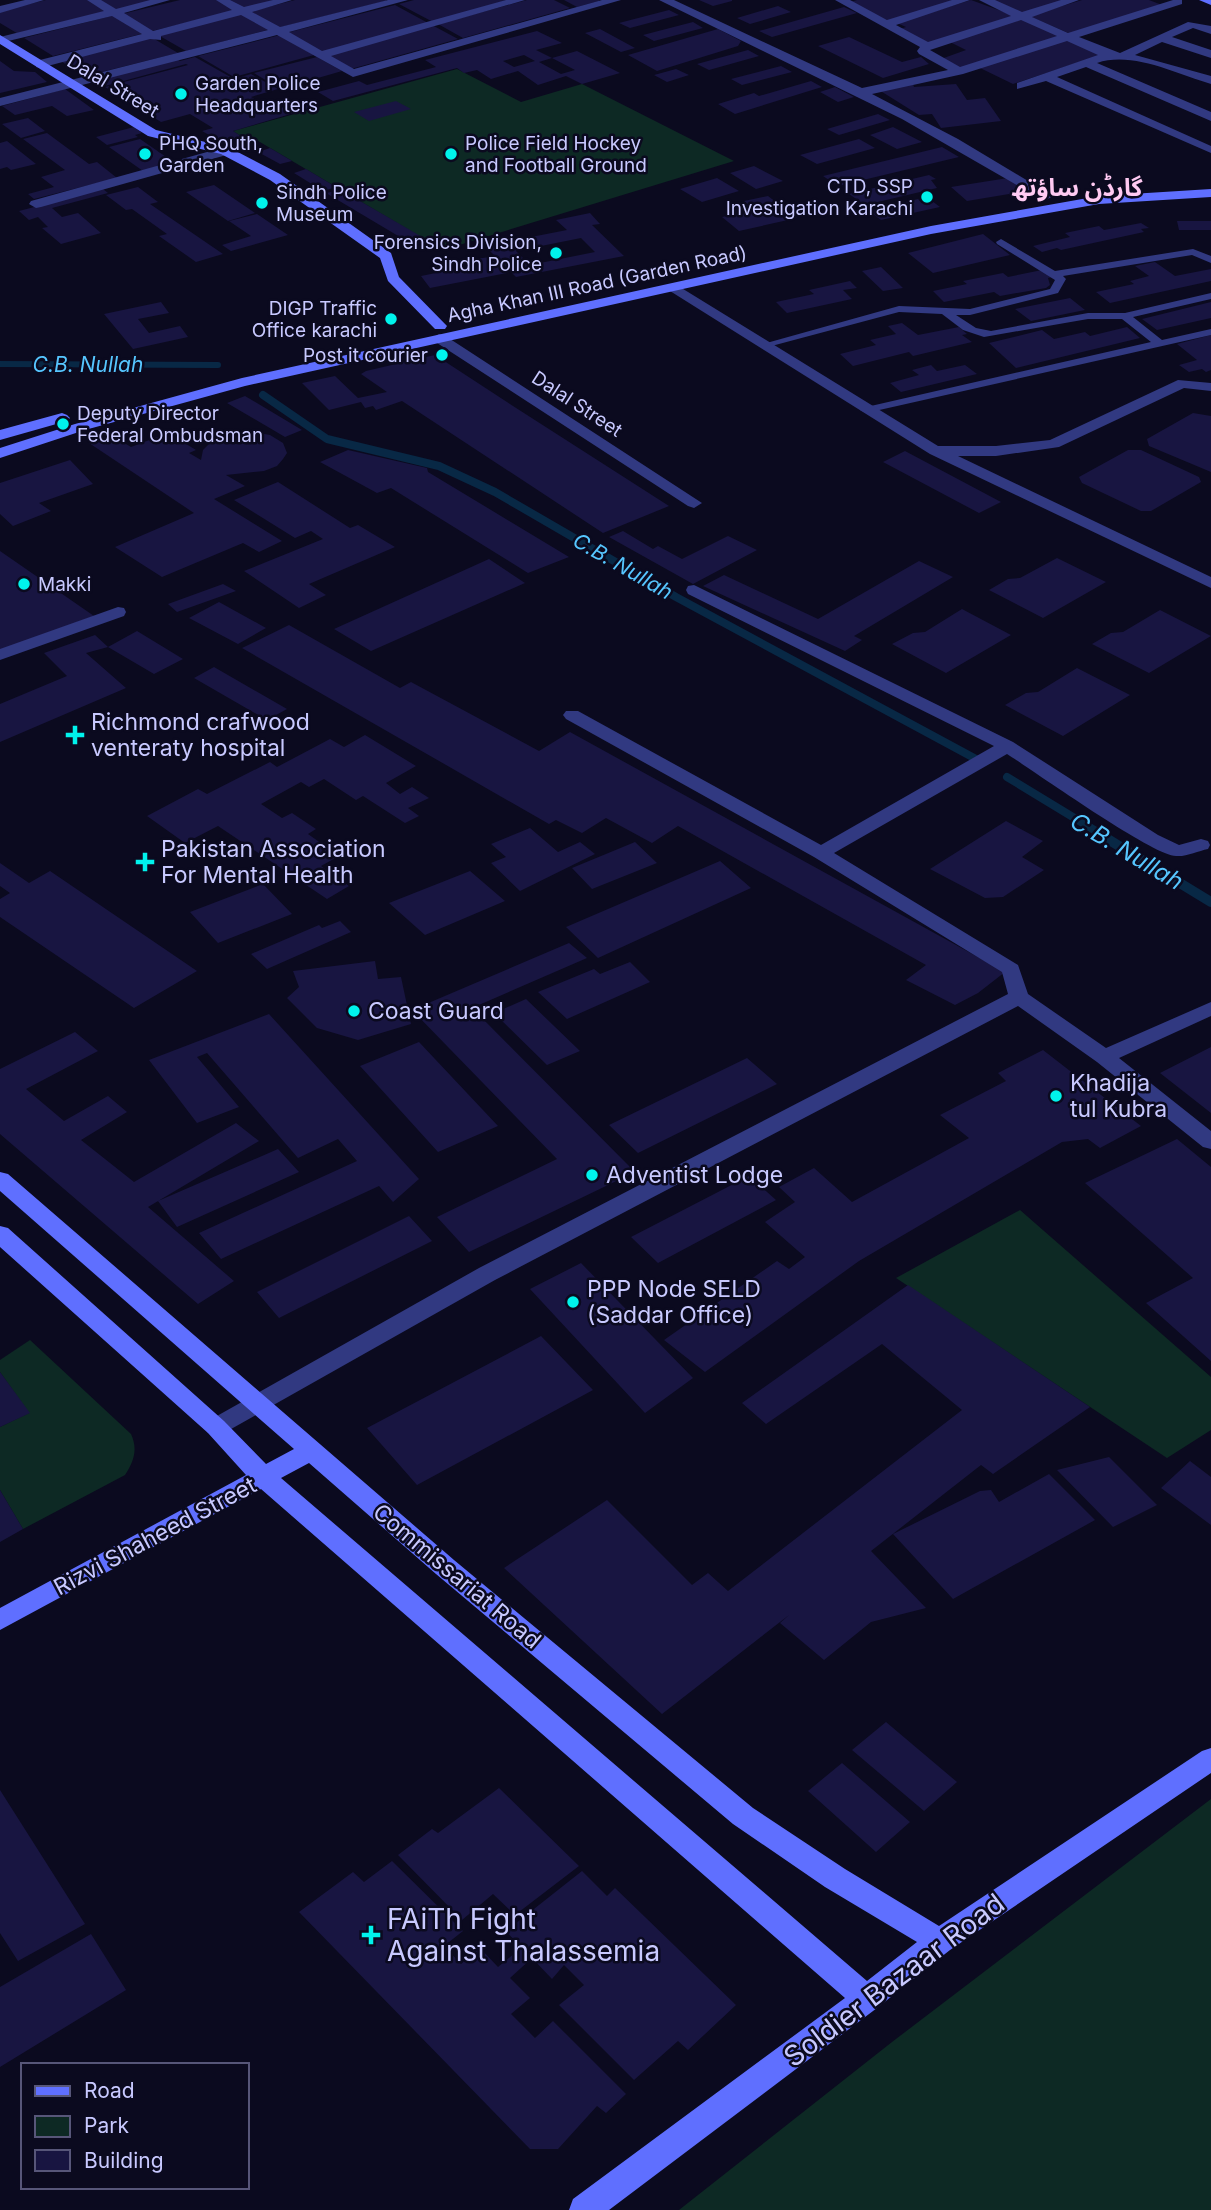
<svg xmlns="http://www.w3.org/2000/svg" width="1211" height="2210" viewBox="0 0 1211 2210" font-family="Inter,'Noto Sans Arabic',sans-serif">
  <style>
    .green { fill: #0d2924 }
    .lines { fill: none; stroke-linecap: round; stroke-linejoin: round }
    .stream-far2 { stroke: #082845; stroke-width: 6 }
    .stream-far1 { stroke: #082845; stroke-width: 8 }
    .stream { stroke: #082845; stroke-width: 10 }
    .building { fill: #181541; fill-rule: evenodd }
    .lane { fill: #313981; fill-rule: evenodd }
    .street { fill: #313981; fill-rule: evenodd }
    .secondary { fill: #5f6fff; fill-rule: evenodd }
    .poi-dot { fill: #00f3ec; stroke: #0b0a1f; stroke-width: 2.5 }
    .labels { text-anchor: middle; dominant-baseline: central; stroke-width: 5; stroke-linejoin: round; paint-order: stroke }
    .far-poi-label { font-size: 19px; fill: #c8c9ff; stroke: #0b0a1f; text-anchor: start }
    .far-street-label { font-size: 19px; fill: #c8c9ff; stroke: #0b0a1f }
    .far-water-label { font-size: 21px; font-style: italic; fill: #56c6ff; stroke: #0b0a1f }
    .poi-label { font-size: 23px; fill: #c8c9ff; stroke: #0b0a1f; text-anchor: start }
    .street-label { font-size: 23px; fill: #c8c9ff; stroke: #0b0a1f }
    .far-district-label { font-size: 24px; font-weight: bold; fill: #ffcaf2; stroke: #0b0a1f }
    .water-label { font-size: 24px; font-style: italic; fill: #56c6ff; stroke: #0b0a1f }
    .near-poi-label { font-size: 28px; fill: #c8c9ff; stroke: #0b0a1f; text-anchor: start }
    .near-street-label { font-size: 28px; fill: #c8c9ff; stroke: #0b0a1f }
  </style>
  <rect width="100%" height="100%" fill="#0b0a1f"/>
  <path class="green" d="M457,69L521,102L582,84L734,161L443,250L253,138L247,140L233,131Z
    M1020,1210L1211,1377V1430L1167,1458L896,1278Z
    M30,1340L131,1434C138,1449 134,1461 125,1475L23,1529L0,1490V1427L29,1413L0,1372V1360Z
    M1211,1799V2210H679L892,2042Z"/>
  <g class="lines">
    <path class="stream-far2" d="M0,364L218,365"/>
    <path class="stream-far1" d="M263,395L327,439L439,466L495,492L676,597L976,759
      M1007,777L1109,839"/>
    <path class="stream" d="M1106,838L1211,902"/>
  </g>
  <path class="building" d="M46,0H89L111,13L20,35L0,23V11Z
    M99,0H160L118,11Z
    M180,0H219L235,11L152,31L122,14Z
    M227,0H273V1L242,9Z
    M295,0H386V1L277,28L248,12Z
    M414,0H507L433,22L399,4Z
    M527,0H554L570,8L463,38L438,24Z
    M564,0H599V1L577,7Z
    M699,0H732V1L713,6Z
    M857,0H957L889,21L850,2Z
    M971,0L1015,16L929,43L900,29L906,27L897,23Z
    M990,0H1065L1023,14Z
    M1082,0H1149L1162,5L1073,35L1029,16Z
    M395,5L428,23L321,53L286,33Z
    M778,6L791,12L750,24L737,18Z
    M844,7L857,13L772,37L759,31Z
    M669,10L679,15L630,28L619,23Z
    M241,14L271,29L186,51L158,35Z
    M115,15L145,33L53,56L24,38Z
    M1024,18L1069,37L962,69L941,59L966,50L948,41Z
    M693,22L703,28L654,41L643,35Z
    M432,25L458,39L351,69L325,55Z
    M600,29L635,48L621,52L585,33Z
    M718,29L741,41L738,46L657,71L628,55Z
    M537,31L562,43L536,50L552,58L539,62L561,74L575,70L552,58L577,51L620,73L582,84L566,76L538,85L518,71L491,79L477,70L464,73L457,68L333,101L318,92L359,81L367,85L436,67L425,60ZM524,55L535,61L514,67L503,61Z
    M280,35L314,55L234,77L198,56Z
    M151,37L178,53L85,76L59,60Z
    M849,37L902,62L921,57L929,64L883,78L818,46Z
    M1071,39L1104,54L1013,84L978,67Z
    M748,50L759,56L709,70L697,64Z
    M195,57L234,79L251,74L278,89L251,97L274,110L302,102L311,108L233,131L247,140L227,145L202,131L213,128L190,114L161,122L105,87L188,65L186,64L105,86L95,80L177,59L180,61Z
    M317,57L342,71L280,89L254,73Z
    M0,61L14,71L35,72L47,82L0,93Z
    M781,66L792,72L742,85L731,79Z
    M676,69L689,75L667,82L654,75Z
    M811,81L822,87L735,114L718,104L754,93L759,96Z
    M913,84L914,87L956,84L967,100L985,98L1001,121L941,128L932,114L919,115L879,90Z
    M835,87L854,97L838,102L820,92Z
    M65,89L94,110L67,116L52,106L15,115L2,106Z
    M396,101L411,109L369,121L354,112Z
    M878,114L890,120L839,135L827,129Z
    M28,118L45,131L21,138L2,124Z
    M134,127L142,133L135,135L138,137L107,145L96,137Z
    M893,127L922,142L897,149L870,135Z
    M47,133L89,164L97,162L117,178L34,199L28,194L54,187L41,177L65,170L23,139Z
    M140,139L175,163L143,171L109,147Z
    M859,139L875,148L817,164L800,155Z
    M7,141L36,164L11,170L7,167L0,169V143Z
    M942,147L959,157L838,186L823,176Z
    M270,148L292,161L280,164L258,152Z
    M754,166L783,181L756,189L730,173Z
    M306,169L336,187L323,191L294,173Z
    M929,175L936,179L931,180L937,188L865,205L849,194Z
    M717,178L739,191L702,202L680,189Z
    M1008,178L1032,194L1012,198L1009,194L967,201L951,187Z
    M214,185L255,213L228,221L186,192Z
    M138,187L158,202L150,204L223,254L196,262L159,236L167,234L132,209L126,210L106,195Z
    M103,189L108,193L52,208L62,217L78,213L101,233L61,244L42,228L48,227L38,217L29,220L19,211Z
    M341,190L429,241L415,246L326,193Z
    M768,196L797,218L739,231L722,217L754,210L744,201Z
    M918,199L922,203L932,201L940,207L881,220L869,211Z
    M590,213L600,224L592,225L624,256L516,277L485,246L567,230L556,220ZM581,238L595,252L530,265L516,251Z
    M257,214L288,235L231,251L222,245L251,236L229,221Z
    M1177,221H1211V230H1179Z
    M1141,223L1149,228L1141,229L1144,232L1061,250L1057,248L1042,252L1033,246L1070,237L1065,233L1099,226L1104,230Z
    M983,234L1010,255L933,273L908,253Z
    M490,257L507,273L430,288L421,276L480,264L475,259Z
    M1155,262L1175,276L1211,269V281L1110,303L1096,292L1134,284L1130,281L1149,276L1135,266Z
    M881,267L903,288L883,291L862,271Z
    M1042,270L1052,277L1048,278L1050,285L1046,288L1000,296L994,292L944,302L933,291L967,284L963,281L1003,273L1008,277Z
    M850,281L857,288L843,290L852,299L787,313L776,302L814,294L809,290Z
    M1070,298L1085,310L1031,321L1015,309Z
    M161,302L169,313L138,319L149,333L180,326L188,337L133,349L104,314Z
    M1211,302V318L1157,330L1142,319Z
    M902,323L918,335L959,327L967,334L962,335L972,342L913,356L909,352L853,366L840,354L876,345L870,340L896,334L888,326Z
    M1127,327L1140,338L1016,368L989,343L1042,330L1054,339L1085,332L1090,336Z
    M1211,335V370L1206,372L1202,369L1189,372L1179,365L1197,360L1177,344Z
    M435,355L513,406L669,506L603,533L402,401L376,410L373,406L365,408L361,402L329,410L302,383L335,376L358,398L387,392L361,374L366,371Z
    M931,365L937,371L965,365L977,374L901,392L890,383L919,375L912,370Z
    M245,396L302,430L285,437L227,403Z
    M1193,413L1211,416V472L1149,446L1147,439Z
    M253,432L270,435L283,443L287,453L283,459L277,466L264,471L226,475L245,486L214,499L282,541L259,552L243,543L162,577L115,547L194,513L89,443L111,435L131,447L168,433L196,450L189,453L201,460L203,450L211,442L226,435Z
    M348,450L427,468L428,472L569,557L528,573L391,488L377,493L320,462Z
    M1128,450H1141L1199,477L1201,482L1151,511H1141L1082,483L1079,477Z
    M905,451L1001,502L979,513L883,462Z
    M70,460L93,484L39,503L51,511L13,526L0,514V483Z
    M278,482L350,528L358,525L395,547L309,584L326,595L299,608L244,571L323,539L311,531L295,538L234,500Z
    M623,531L653,549L658,546L682,559L728,536L757,550L693,584L609,537Z
    M0,551L94,616L0,650Z
    M1057,558L1106,582L1043,618L989,590L1008,579L1020,578Z
    M489,559L525,583L371,651L334,629Z
    M919,561L953,577L854,636L862,640L845,651L703,586L724,575L818,619Z
    M223,584L236,591L177,612L168,604Z
    M219,602L266,628L238,644L189,618Z
    M962,609L1011,635L946,673L892,644L913,633L925,632Z
    M1160,610L1211,636L1149,673L1092,644L1111,633L1123,632Z
    M289,625L400,688L411,682L539,751L570,732L1005,972L978,993L955,1005L906,980L926,965L678,826L652,843L606,818L582,833L556,820L549,824L242,648Z
    M137,631L183,659L154,674L108,647Z
    M95,635L108,647L86,653L126,688L0,742V704L67,676L44,653Z
    M214,667L287,709L267,720L194,678Z
    M1077,668L1130,695L1063,736L1005,705L1026,693L1038,692Z
    M365,735L416,766L386,783L400,794L412,787L429,798L408,808L419,816L405,823L363,796L356,800L324,779L309,787L301,782L261,804L282,818L292,813L316,829L308,834L339,856L321,866L349,886L327,899L218,826L185,843L147,816L198,789L207,794L270,762L277,767L330,739L344,747Z
    M1006,821L1043,841L1022,857L1044,870L1003,897L985,898L930,869Z
    M530,828L558,852L580,842L595,854L520,891L491,863L506,857L491,844Z
    M635,842L657,863L592,889L572,868Z
    M720,861L751,888L598,958L566,927Z
    M0,863L29,883L50,871L197,971L134,1008L0,917V899L10,893L0,886Z
    M470,871L505,901L425,935L389,903Z
    M263,884L292,914L218,943L190,912Z
    M340,921L351,932L267,969L251,954L319,925L322,928Z
    M569,943L587,958L472,1008L635,1172L469,1252L437,1217L557,1159L412,1010Z
    M375,961L378,979L401,977L411,1024L358,1040L317,1028L287,998L299,987L293,971Z
    M630,962L650,982L567,1019L538,992L594,969L600,974Z
    M526,999L580,1051L547,1065L494,1013Z
    M269,1014L419,1179L393,1202L379,1186L221,1259L199,1233L357,1161L338,1139L298,1158L207,1053L197,1057L239,1107L197,1123L149,1060Z
    M75,1032L98,1051L26,1089L64,1121L108,1096L127,1112L81,1140L134,1182L236,1123L259,1141L148,1207L234,1281L198,1304L0,1134V1069Z
    M419,1042L498,1126L438,1152L360,1066Z
    M1211,1047V1113L1160,1073Z
    M1043,1050L1141,1126L1100,1148L1088,1139L1062,1142L859,1261L705,1372L664,1340L777,1261L789,1269L805,1257L765,1222L795,1202L779,1187L814,1168L852,1202L969,1138L940,1115L1006,1081L998,1073Z
    M747,1058L777,1084L638,1153L609,1125Z
    M1177,1139L1211,1167V1361L1146,1303L1193,1278L1085,1183Z
    M278,1149L299,1172L177,1227L158,1201Z
    M749,1176L776,1200L658,1263L631,1237Z
    M409,1216L432,1241L279,1318L257,1292Z
    M581,1263L693,1378L645,1413L530,1289Z
    M908,1285L1090,1407L993,1474L981,1465L871,1551L926,1608L871,1622L824,1660L780,1623L789,1615L662,1714L504,1568L607,1500L692,1585L708,1573L728,1591L962,1410L882,1344L766,1424L742,1403Z
    M541,1336L593,1390L417,1485L367,1428Z
    M0,1372L30,1413L0,1427Z
    M1109,1457L1157,1505L1113,1527L1057,1470Z
    M1190,1461L1211,1477V1525L1161,1488Z
    M1049,1474L1095,1520L953,1599L893,1534L980,1491L991,1490L999,1502Z
    M0,1490L23,1529L0,1542Z
    M886,1722L957,1782L924,1811L852,1750Z
    M842,1763L910,1822L876,1852L808,1791Z
    M499,1788L579,1866L515,1915L493,1894L462,1920L398,1855L432,1829L438,1833Z
    M0,1790L85,1924L18,1961L0,1933Z
    M392,1861L463,1931L444,1946L461,1964L479,1947L498,1967L521,1948L506,1931L582,1871L607,1896L615,1888L736,2005L688,2050L678,2041L634,2080L559,2005L584,1985L564,1965L552,1979L532,1958L510,1978L530,1998L511,2014L535,2038L553,2021L626,2094L606,2113L597,2106L558,2149H530L299,1912L353,1872L364,1882Z
    M91,1934L126,1990L0,2067V1987Z"/>
  <g class="lines">
    <path class="lane" d="M1001,239L1055,271L1193,249L1211,256V263L1192,255L1063,276L1066,279L1058,293L970,315H956L976,328L991,331L1088,313H1125L1211,293V299L1133,317L1162,340L1211,329V335L866,413L860,410L862,408L1151,342L1122,319H1088L984,337L963,330L942,314L899,312L764,348L759,345L899,306L970,309L1050,289L1055,280L997,244L996,242Z"/>
    <path class="street" d="M25,0H44L0,13V6Z
      M87,0H101L116,9L150,0H170L124,13L153,31L232,10L216,0H230L244,7L273,0H292L252,12L280,27L388,0H408L289,32L322,51L506,0H525L331,56L354,69L602,0H621L353,77L277,35L0,106V98L268,30L241,15L161,36V40L150,39L40,68L36,67V61L142,34L112,16L0,43V37L104,11Z
      M659,0H674L862,88L948,70L919,54L917,51L920,47L835,0H850L887,20L952,0H970L896,25L928,42L1011,16L979,0H995L1022,12L1061,0H1079L1032,17L1068,33L1173,0H1182V4L1079,37L1120,53L1188,22L1211,26V34L1193,28L1172,37L1211,50V58L1162,42L1135,55L1211,76V84C1176,74 1133,51 1097,63L1211,112V121L1086,67L1057,77L1211,146V153L1046,81L1017,89V83L1098,55L1067,41L963,74L872,94L958,139L1053,196L1046,200L1041,199L902,119ZM1021,20L1057,36L960,67L930,50Z
      M225,147L230,148V154L41,207L36,208L29,204L31,201Z
      M675,284L938,446H996L1050,440L1178,380L1211,383V391L1184,388L1059,447L996,456H958L1211,577V588L930,454L670,291L668,288Z
      M439,334L444,335L702,503L694,508L688,506L434,341L432,338Z
      M694,585L1013,742L1158,835L1179,845L1201,839L1208,841L1210,845L1208,849C1198,851 1186,857 1176,856C1153,856 1034,771 1007,754L834,853L1018,965L1028,994L1106,1048L1211,1002V1016L1119,1058L1211,1131V1149L1203,1147L1097,1062L1018,1006L495,1280L224,1433L216,1436L208,1433L204,1427L208,1421L479,1268L1008,994L1002,972L814,857L566,719L563,715L566,711H578L821,845L994,746L688,594L686,590L688,586Z
      M118,607L124,608L126,612L124,616L0,660V649Z"/>
    <path class="secondary" d="M1199,0H1211V5Z
      M0,35L156,130L230,148L280,174L391,253L399,277L447,326L445,329H435L388,281L380,258L270,180L221,154L148,136L0,44Z
      M1211,189V197L1099,204L931,234L245,386L85,430L0,458V448L75,424L242,378L931,226L1099,196Z
      M62,413L67,415L70,418L67,421L0,440V430Z
      M0,1172L8,1174L454,1560L753,1808L845,1869L939,1926L1202,1751L1211,1748V1773L950,1950L877,2008L609,2210H569L573,2199L845,1998L261,1489L0,1630V1608L246,1475L208,1433L0,1247V1226L8,1228L224,1421L266,1464L294,1449L0,1191ZM309,1463L436,1574L733,1824L825,1887L917,1942L867,1981L281,1478Z"/>
  </g>
  <g class="poi-dot">
    <circle cx="181" cy="94" r="7"/>
    <circle cx="145" cy="154" r="7"/>
    <circle cx="451" cy="154" r="7"/>
    <circle cx="927" cy="197" r="7"/>
    <circle cx="262" cy="203" r="7"/>
    <circle cx="556" cy="253" r="7"/>
    <circle cx="391" cy="319" r="7"/>
    <circle cx="442" cy="355" r="7"/>
    <circle cx="63" cy="424" r="7"/>
    <circle cx="24" cy="584" r="7"/>
    <path d="M71.5 724.5h7v7h7v7h-7v7h-7v-7h-7v-7h7z"/>
    <path d="M141.5 851.5h7v7h7v7h-7v7h-7v-7h-7v-7h7z"/>
    <circle cx="354" cy="1011" r="7"/>
    <circle cx="1056" cy="1096" r="7"/>
    <circle cx="592" cy="1175" r="7"/>
    <circle cx="573" cy="1302" r="7"/>
    <path d="M367.5 1924.5h7v7h7v7h-7v7h-7v-7h-7v-7h7z"/>
  </g>
  <g class="labels">
    <g class="far-poi-label">
      <text x="195" y="83">Garden Police<tspan x="195" dy="22">Headquarters</tspan></text>
      <text x="159" y="143">PHQ South,<tspan x="159" dy="22">Garden</tspan></text>
      <text x="465" y="143">Police Field Hockey<tspan x="465" dy="22">and Football Ground</tspan></text>
      <text x="913" y="186" text-anchor="end">CTD, SSP<tspan x="913" dy="22">Investigation Karachi</tspan></text>
      <text x="276" y="192">Sindh Police<tspan x="276" dy="22">Museum</tspan></text>
      <text x="542" y="242" text-anchor="end">Forensics Division,<tspan x="542" dy="22">Sindh Police</tspan></text>
      <text x="377" y="308" text-anchor="end">DIGP Traffic<tspan x="377" dy="22">Office karachi</tspan></text>
      <text x="428" y="355" text-anchor="end">Post it courier</text>
      <text x="77" y="413">Deputy Director<tspan x="77" dy="22">Federal Ombudsman</tspan></text>
      <text x="38" y="584">Makki</text>
    </g>
    <g class="far-street-label">
      <text transform="translate(113 86) rotate(31)">Dalal Street</text>
      <text transform="translate(597 284) rotate(-12)">Agha Khan III Road (Garden Road)</text>
      <text transform="translate(577 404) rotate(33)">Dalal Street</text>
    </g>
    <g class="far-water-label">
      <text x="88" y="364">C.B. Nullah</text>
      <text transform="translate(623 566) rotate(30)">C.B. Nullah</text>
    </g>
    <g class="poi-label">
      <text x="91" y="722">Richmond crafwood<tspan x="91" dy="26">venteraty hospital</tspan></text>
      <text x="161" y="849">Pakistan Association<tspan x="161" dy="26">For Mental Health</tspan></text>
      <text x="368" y="1011">Coast Guard</text>
      <text x="1070" y="1083">Khadija<tspan x="1070" dy="26">tul Kubra</tspan></text>
      <text x="606" y="1175">Adventist Lodge</text>
      <text x="587" y="1289">PPP Node SELD<tspan x="587" dy="26">(Saddar Office)</tspan></text>
    </g>
    <g class="street-label">
      <text transform="translate(155 1536) rotate(-28)">Rizvi Shaheed Street</text>
      <text transform="translate(457 1576) rotate(40)">Commissariat Road</text>
    </g>
    <g class="far-district-label">
      <text x="1077" y="187">گارڈن ساؤتھ</text>
    </g>
    <g class="water-label">
      <text transform="translate(1127 851) rotate(31)">C.B. Nullah</text>
    </g>
    <g class="near-poi-label">
      <text x="387" y="1919">FAiTh Fight<tspan x="387" dy="32">Against Thalassemia</tspan></text>
    </g>
    <g class="near-street-label">
      <text transform="translate(894 1980) rotate(-37)">Soldier Bazaar Road</text>
    </g>
  </g>
  <rect x="21" y="2063" width="228" height="126" fill="#0b0a1f" stroke="#575679" stroke-width="2"/>
  <rect x="35" y="2086" width="35" height="10" fill="#5f6fff" stroke="#575679" stroke-width="2"/>
  <text x="84" y="2098" font-size="21" fill="#c8c9ff">Road</text>
  <rect x="35" y="2116" width="35" height="21" fill="#0d2924" stroke="#575679" stroke-width="2"/>
  <text x="84" y="2133" font-size="21" fill="#c8c9ff">Park</text>
  <rect x="35" y="2150" width="35" height="21" fill="#181541" stroke="#575679" stroke-width="2"/>
  <text x="84" y="2168" font-size="21" fill="#c8c9ff">Building</text>
</svg>
